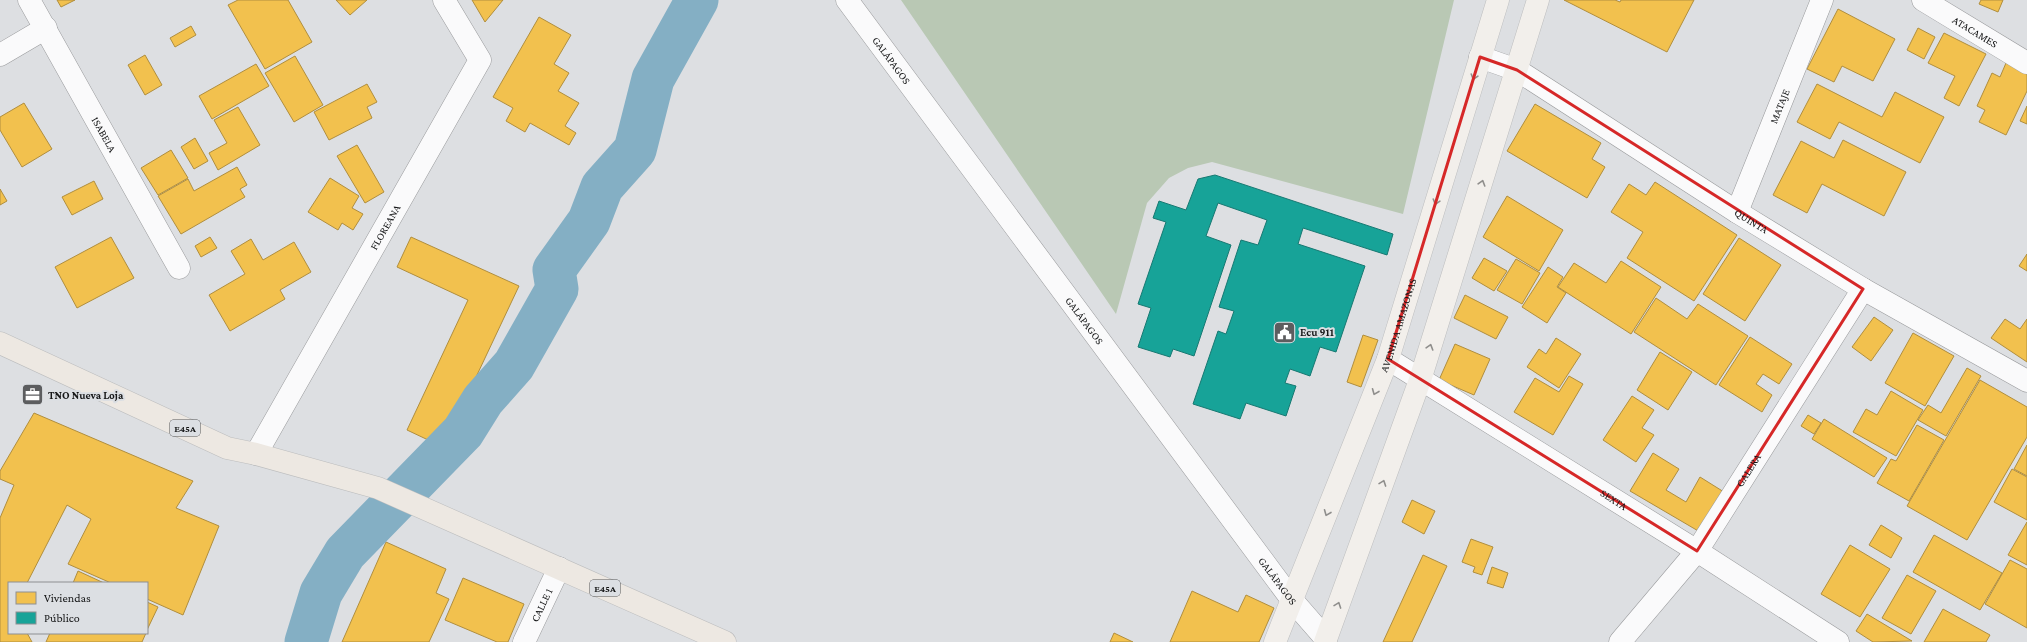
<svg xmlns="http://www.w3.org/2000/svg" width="2027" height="642" viewBox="0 0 2027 642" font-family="'Crimson Pro',serif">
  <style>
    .green { fill: #b9c8b4 }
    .homes { fill: #f2c14e; stroke: #b08e3e }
    .public { fill: #17a398; stroke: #177972 }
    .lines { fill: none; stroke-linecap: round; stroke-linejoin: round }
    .river { stroke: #84afc4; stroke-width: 43 }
    .minor-casing { stroke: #9a9b9d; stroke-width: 23 }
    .major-casing { stroke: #bcbdbe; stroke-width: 23 }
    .highway-casing { stroke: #bcbdbe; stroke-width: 23 }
    .minor { stroke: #fafafb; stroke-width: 22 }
    .major { stroke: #f2efeb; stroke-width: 22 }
    .highway { stroke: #ede8e2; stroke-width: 22 }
    .oneway { stroke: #8f8e8c }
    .marked { fill: none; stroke: #d62828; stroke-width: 3; stroke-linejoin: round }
    .labels { text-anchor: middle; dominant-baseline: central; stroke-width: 4; stroke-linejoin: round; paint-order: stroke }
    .shield { fill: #dcdfe3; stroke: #515355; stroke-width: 1 }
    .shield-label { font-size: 10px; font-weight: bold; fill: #161718 }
    .street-label { font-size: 11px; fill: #161718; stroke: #dcdfe3 }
    .poi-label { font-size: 11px; font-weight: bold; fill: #161718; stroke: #dcdfe3; text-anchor: start }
  </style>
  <rect width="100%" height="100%" fill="#dddfe2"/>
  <path class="green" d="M901,0H1454L1403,214L1212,162L1188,168L1169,178L1147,203L1116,314Z"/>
  <path class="homes" d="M57,0H75L61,7Z
    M238,0H288L312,42L265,69L228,5Z
    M336,0H367L350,15Z
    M472,0H503L485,22Z
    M1564,0H1615L1620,2L1621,0H1694L1667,52Z
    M1981,0H2003L1998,12L1979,4Z
    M1838,9L1895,39L1873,81L1842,66L1834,82L1807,69Z
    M539,17L571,35L554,64L569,73L558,91L579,103L565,126L576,133L569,145L530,123L525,132L506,121L513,108L493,97Z
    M191,26L196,35L175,47L170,38Z
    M1918,28L1935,37L1924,59L1907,50Z
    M1944,33L1986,54L1959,106L1944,98L1955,76L1928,63Z
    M145,55L162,85L145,95L128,65Z
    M295,56L323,105L294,122L265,73Z
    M2006,63L2027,73V91L2006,135L1979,122L1985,110L1977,106L1992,73L2000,77Z
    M256,64L269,86L212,119L199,96Z
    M367,84L377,102L367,107L372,118L329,140L314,112Z
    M1817,84L1882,117L1895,92L1944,117L1920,163L1839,122L1830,139L1797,122Z
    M24,103L52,149L22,167L0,130V117Z
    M1535,104L1601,143L1592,159L1605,167L1587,198L1507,151Z
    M2027,106V124L2020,121Z
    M238,107L260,145L218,170L209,153L227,143L214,120Z
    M195,138L208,161L194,169L181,147Z
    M1843,140L1906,172L1884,216L1822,184L1807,213L1773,195L1801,141L1834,158Z
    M357,145L384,192L365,203L337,156Z
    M171,150L188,178L158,195L141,168Z
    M237,167L247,185L240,189L245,197L181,234L158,196L188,179L194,191Z
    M330,178L359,196L352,208L363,214L353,230L342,223L338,230L308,212Z
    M94,181L103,199L72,215L62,197Z
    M1655,182L1737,235L1694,301L1627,258L1643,232L1611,212L1629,184L1646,195Z
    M0,189L7,201L0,205Z
    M1507,196L1563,230L1539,271L1483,237Z
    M111,237L134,278L77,308L55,267Z
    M210,237L217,248L201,257L195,246Z
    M411,237L519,286L443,447L407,430L468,300L397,267Z
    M1739,238L1781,265L1745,321L1703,294Z
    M251,239L263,260L294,242L311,272L280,290L285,299L230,331L209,295L245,274L231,251Z
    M2027,254V271L2019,266Z
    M1484,258L1507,271L1494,291L1472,278Z
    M1516,259L1540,273L1522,304L1497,290Z
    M1621,261L1661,287L1631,334L1558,287L1574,263L1606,283Z
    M1548,267L1563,277L1557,287L1566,293L1547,323L1522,307Z
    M1465,295L1508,317L1496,339L1454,318Z
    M1656,298L1687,319L1698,304L1748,336L1716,385L1634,332Z
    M1874,317L1893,330L1871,361L1852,347Z
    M2005,319L2020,329L2027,319V362L1991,338Z
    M1913,333L1954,356L1925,406L1885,383Z
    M1363,335L1378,340L1361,387L1347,382Z
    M1750,337L1792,364L1779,384L1763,374L1756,384L1772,395L1762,412L1719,385Z
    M1556,338L1581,354L1559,388L1527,367L1539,349L1546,354Z
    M1455,344L1490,359L1474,395L1439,380Z
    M1660,352L1692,372L1668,410L1637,390Z
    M1967,368L1981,376L1946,436L1918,420L1928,405L1941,413Z
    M1569,376L1583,384L1553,435L1514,412L1535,378L1559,392Z
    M1980,380L2027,407V437L1967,540L1907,506Z
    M1891,391L1923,410L1896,456L1853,432L1866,409L1877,415Z
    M1632,396L1654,410L1642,428L1654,435L1636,462L1603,440Z
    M34,413L193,481L176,508L219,526L183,615L147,599V583H111L68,564L91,519L67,505L27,583H9V633H27L32,642H0V518L14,485L0,479V471Z
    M1808,415L1821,423L1814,434L1801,426Z
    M1824,419L1887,458L1874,477L1812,439Z
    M1917,425L1944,440L1909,501L1877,483L1891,459L1896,461Z
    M2027,445V476L2014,469Z
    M1653,453L1679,469L1666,490L1686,502L1700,477L1724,492L1700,532L1630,491Z
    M2012,469L2027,477V520L1994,502Z
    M1412,500L1435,511L1424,534L1402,522Z
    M2027,522V565L2008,555Z
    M1881,525L1902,538L1891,558L1869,545Z
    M1934,535L2002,573L1980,610L1913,572Z
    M1471,539L1493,547L1482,575L1473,572L1475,567L1462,562Z
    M386,542L446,569L436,593L449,599L429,642H342Z
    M1850,545L1890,569L1860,617L1821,594Z
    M1423,555L1447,566L1412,642H1383Z
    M2010,560L2027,569V628L1985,604Z
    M1492,567L1508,573L1503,588L1487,583Z
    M78,571L104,583H73Z
    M1907,575L1936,591L1911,634L1882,618Z
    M463,578L524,604L508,642H497L445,620Z
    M1192,591L1238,612L1246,595L1274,608L1259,642H1170Z
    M147,602L158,607L147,630Z
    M1943,609L1990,635L1986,642H1924Z
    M1867,614L1912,641L1873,642L1856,631Z
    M50,633H146L142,642H46Z
    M1114,633L1133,642H1110Z"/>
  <path class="public" d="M1215,175L1393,234L1387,255L1303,228L1298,244L1365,266L1336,352L1320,347L1310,376L1290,369L1285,383L1296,386L1286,416L1246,403L1240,419L1193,404L1218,331L1226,334L1234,311L1219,307L1241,240L1258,245L1267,220L1218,203L1206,236L1231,245L1194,356L1173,349L1170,357L1138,347L1151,308L1138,304L1166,222L1153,218L1159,201L1186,210L1198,179Z"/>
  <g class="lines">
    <path class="river" d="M306,642L321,593L345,553L463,432L483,400L514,365L557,289L554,270L589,221L602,187L635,150L653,79L697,0"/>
    <defs>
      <g id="minor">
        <path id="s1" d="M29,0L179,268"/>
        <path id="s2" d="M847,0L1292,600L1326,639"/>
        <path id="s3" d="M1923,0L2027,63"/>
        <path d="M0,55L46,28"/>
        <path id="s4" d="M1480,57L1517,70L1737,212L1863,289L2027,381"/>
        <path id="s5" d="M1737,212L1822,0"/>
        <path id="s6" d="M1388,359L1697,551L1838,642"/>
        <path id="s7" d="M256,454L480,60L444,0"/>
        <path id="s8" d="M524,642L559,568"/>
        <path id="s9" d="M1620,642L1697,551L1863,289"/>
      </g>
      <g id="major">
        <path id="s10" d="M1275,642L1388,359L1498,0"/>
        <path d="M1325,642L1420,380L1538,0"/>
      </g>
      <path id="highway" d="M0,343L227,448L256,454L378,488L725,642"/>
    </defs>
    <use href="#minor" class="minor-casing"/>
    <use href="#major" class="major-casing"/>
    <use href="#highway" class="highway-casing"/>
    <use href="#minor" class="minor"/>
    <use href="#major" class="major"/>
    <use href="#highway" class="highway"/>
  </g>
  <defs><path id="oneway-chevron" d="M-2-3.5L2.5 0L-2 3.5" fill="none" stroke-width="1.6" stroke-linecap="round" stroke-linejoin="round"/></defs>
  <g class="oneway">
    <use href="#oneway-chevron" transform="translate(1474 77) rotate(107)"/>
    <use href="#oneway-chevron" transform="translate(1482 183) rotate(-73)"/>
    <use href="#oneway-chevron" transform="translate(1436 202) rotate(107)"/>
    <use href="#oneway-chevron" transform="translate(1430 347) rotate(-73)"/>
    <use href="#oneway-chevron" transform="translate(1375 392) rotate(112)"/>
    <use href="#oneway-chevron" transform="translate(1383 483) rotate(-70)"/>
    <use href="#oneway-chevron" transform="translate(1327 513) rotate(112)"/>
    <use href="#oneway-chevron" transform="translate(1338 605) rotate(-70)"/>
  </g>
  <path class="marked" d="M1480,57L1517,70L1863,289L1697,551L1388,359Z"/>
  <defs>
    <symbol id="civic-square" viewBox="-11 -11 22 22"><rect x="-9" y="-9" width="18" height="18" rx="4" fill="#5c5d5f" stroke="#dcdfe3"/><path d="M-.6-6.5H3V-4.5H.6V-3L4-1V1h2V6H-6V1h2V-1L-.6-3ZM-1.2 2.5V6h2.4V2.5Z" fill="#fff"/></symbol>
    <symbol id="office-square" viewBox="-11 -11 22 22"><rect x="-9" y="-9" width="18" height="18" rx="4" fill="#5c5d5f" stroke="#dcdfe3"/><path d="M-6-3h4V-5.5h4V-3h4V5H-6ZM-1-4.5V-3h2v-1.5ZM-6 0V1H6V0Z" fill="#fff"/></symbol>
  </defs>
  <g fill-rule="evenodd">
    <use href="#civic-square" x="1272" y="320" width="25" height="25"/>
    <use href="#office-square" x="20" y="382" width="25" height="25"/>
  </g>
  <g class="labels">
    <g class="shield">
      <rect x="170" y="420" width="30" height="16" rx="3"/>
      <rect x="590" y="580" width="30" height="16" rx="3"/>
    </g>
    <g class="shield-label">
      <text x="185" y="428">E45A</text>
      <text x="605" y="588">E45A</text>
    </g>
    <g class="street-label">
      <text stroke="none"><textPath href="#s3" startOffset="61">ATACAMES</textPath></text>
      <text stroke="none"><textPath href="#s2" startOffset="75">GALÁPAGOS</textPath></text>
      <text stroke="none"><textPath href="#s5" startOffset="114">MATAJE</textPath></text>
      <text stroke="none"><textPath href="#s1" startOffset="154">ISABELA</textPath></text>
      <text stroke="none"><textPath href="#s4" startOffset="318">QUINTA</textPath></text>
      <text stroke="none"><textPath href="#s7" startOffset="261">FLOREANA</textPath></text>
      <text stroke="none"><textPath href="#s2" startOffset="399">GALÁPAGOS</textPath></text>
      <text stroke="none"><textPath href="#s10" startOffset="340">AVENIDA AMAZONAS</textPath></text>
      <text stroke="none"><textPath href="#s9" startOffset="215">GALERA</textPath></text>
      <text stroke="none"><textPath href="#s6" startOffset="266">SEXTA</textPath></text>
      <text stroke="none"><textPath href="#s2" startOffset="723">GALÁPAGOS</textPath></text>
      <text stroke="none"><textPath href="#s8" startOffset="41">CALLE 1</textPath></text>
    </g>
    <g class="poi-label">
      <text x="1300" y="332">Ecu 911</text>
      <text x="48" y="395">TNO Nueva Loja</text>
    </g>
  </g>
  <rect x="8" y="582" width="140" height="52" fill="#dcdfe3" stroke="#8d8f92"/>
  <rect x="16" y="592" width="20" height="12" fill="#f2c14e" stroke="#8d8f92"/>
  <text x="44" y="602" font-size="12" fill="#161718">Viviendas</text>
  <rect x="16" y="612" width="20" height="12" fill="#17a398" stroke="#8d8f92"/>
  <text x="44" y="622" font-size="12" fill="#161718">Público</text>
</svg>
